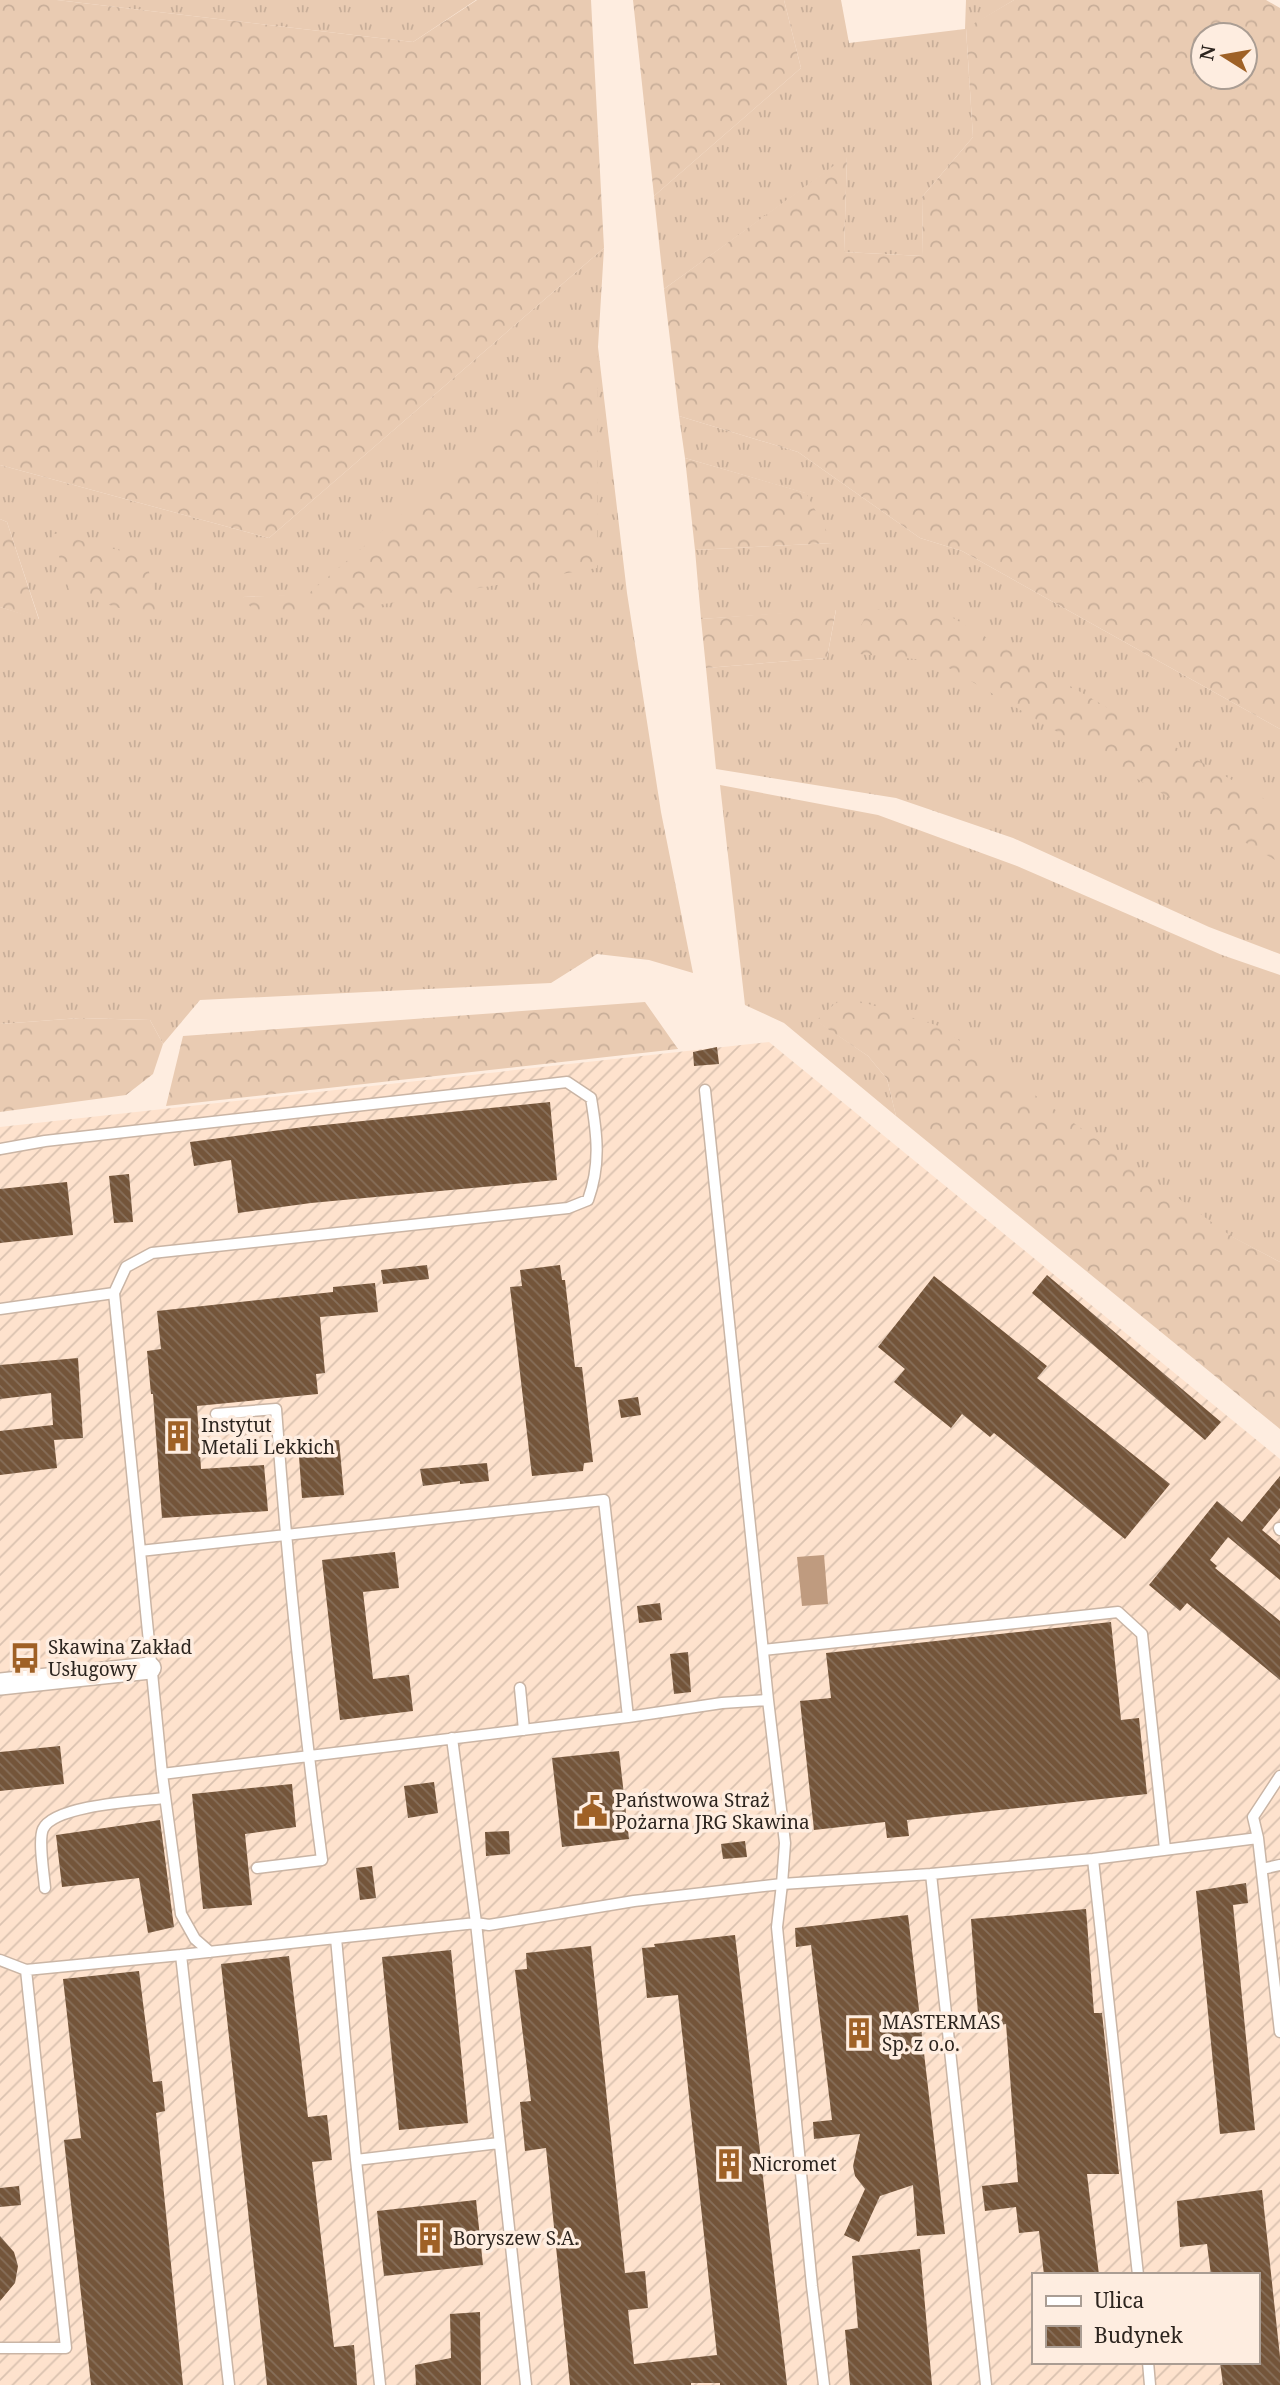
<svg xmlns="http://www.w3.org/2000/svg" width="1280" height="2385" viewBox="0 0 1280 2385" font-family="'Noto Serif',serif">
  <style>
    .industrial { fill: url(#industrial-furrows); fill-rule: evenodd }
    .grass { fill: url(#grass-tufts); fill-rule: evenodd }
    .forest { fill: url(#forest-crowns); fill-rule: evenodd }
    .water { fill: #bf9b7f }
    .building { fill: url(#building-back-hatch) }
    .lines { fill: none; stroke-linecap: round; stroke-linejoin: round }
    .lane-casing { stroke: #cab5a5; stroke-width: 13 }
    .street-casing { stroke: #cab5a5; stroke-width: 24 }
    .lane { stroke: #fff; stroke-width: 10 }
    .street { stroke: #fff; stroke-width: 21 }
    .labels { text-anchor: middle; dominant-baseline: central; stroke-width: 7; stroke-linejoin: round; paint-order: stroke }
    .poi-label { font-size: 19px; fill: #2d251f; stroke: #feede0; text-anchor: start }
  </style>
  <defs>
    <pattern id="industrial-furrows" width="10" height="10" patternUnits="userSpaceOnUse" patternTransform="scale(1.75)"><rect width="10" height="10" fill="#fee2cd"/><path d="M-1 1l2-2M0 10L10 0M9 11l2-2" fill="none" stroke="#dac2b0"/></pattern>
    <pattern id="grass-tufts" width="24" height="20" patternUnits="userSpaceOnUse" patternTransform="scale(1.75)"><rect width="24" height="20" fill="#e9cbb2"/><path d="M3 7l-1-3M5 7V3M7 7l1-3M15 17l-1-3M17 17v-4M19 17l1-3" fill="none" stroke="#c8ae99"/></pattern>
    <pattern id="forest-crowns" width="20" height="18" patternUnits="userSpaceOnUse" patternTransform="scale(1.75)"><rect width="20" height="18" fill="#e9cbb2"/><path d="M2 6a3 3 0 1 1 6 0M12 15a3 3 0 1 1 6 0" fill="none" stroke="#c8ae99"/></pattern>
    <pattern id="building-back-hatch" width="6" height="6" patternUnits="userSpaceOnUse" patternTransform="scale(1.75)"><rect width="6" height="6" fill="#74553a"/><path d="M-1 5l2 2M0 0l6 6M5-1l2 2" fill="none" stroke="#876f5a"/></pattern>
  </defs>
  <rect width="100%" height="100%" fill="#feede0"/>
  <path class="industrial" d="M769,1042L1280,1459V2385H0V1127ZM1033,2275H1257V2362H1033Z"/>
  <path class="grass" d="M57,0H476L413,42Z
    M784,0H841L849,43L965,29L966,0H1014L966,29L973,137L922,197L923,256L844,252L847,157L664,289L654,196L801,68Z
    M604,248L598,347L627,593L661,812L693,973L649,960L597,954L551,983L200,1000L163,1044L150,1020L80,1018L0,1024V607L39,619L7,522L0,519V465L269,538ZM598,348L319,615L243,597L308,595Z
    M679,416L798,452L920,538L962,551L1280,729V954L1209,927L1013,838L896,798L716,769L706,668L827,658L836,610L701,619L695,550L832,543L805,493L685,458Z
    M720,785L878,815L1017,866L1222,955L1280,975V1262L817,1021L868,1056L887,1079L896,1116L784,1023L745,1005Z"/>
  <path class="forest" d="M0,0H57L413,42L477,0H591L604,248L269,538L0,465Z
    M633,0H784L801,68L654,196Z
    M1014,0H1266L1280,8V729L962,551L920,538L798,452L679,416L664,289L847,156L844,252L923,256L922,197L973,137L966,28ZM1203,35H1245V77H1203Z
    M598,347L597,568L319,615L258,617L243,597L308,594Z
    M685,458L806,493L833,543L695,550Z
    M0,519L7,522L39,620L0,607Z
    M52,533L145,557L162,621L70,593Z
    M836,609L827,658L706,668L701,619Z
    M869,609L941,611L1280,808V863L937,661L848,653Z
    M843,996L939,1026L1231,1236L1280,1262V1429L896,1116L887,1079L868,1056L816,1021Z
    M645,1002L678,1049L166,1106L183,1036Z
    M80,1018L150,1020L163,1044L153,1074L126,1095L0,1112V1024Z"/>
  <path class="water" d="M824,1555L828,1604L802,1606L797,1557Z"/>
  <path class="building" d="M717,1047L719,1064L694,1066L693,1052Z
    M550,1102L557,1180L311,1203L238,1213L231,1160L194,1166L190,1142L304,1127Z
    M129,1174L133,1222L114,1223L109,1176Z
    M67,1182L73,1235L0,1243V1189Z
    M427,1265L429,1279L383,1284L381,1270Z
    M560,1265L562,1280H565L575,1367H582L593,1462L584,1463L583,1471L532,1476L510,1287L522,1286L520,1270Z
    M1047,1275L1221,1422L1205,1440L1032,1293Z
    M934,1276L1047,1366L1037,1378L1170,1484L1125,1539L994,1433L990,1437L962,1414L951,1428L894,1382L905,1369L878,1347Z
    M375,1283L378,1312L320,1317L325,1373L316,1374L318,1394L197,1406L201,1469L264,1465L268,1511L162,1518L153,1394H151L147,1351L161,1349L157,1311L333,1292V1287Z
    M78,1358L83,1438L54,1440L57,1468L0,1475V1431L53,1425L51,1393L0,1399V1365Z
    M638,1397L641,1415L621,1418L618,1400Z
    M339,1440L344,1495L302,1498L298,1443Z
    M487,1463L489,1481L460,1484V1481L423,1486L420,1469Z
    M1280,1476V1508L1262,1530L1280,1545V1580L1228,1537L1210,1560L1217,1566L1215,1568L1280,1621V1680L1187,1603L1180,1611L1149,1585L1217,1501L1242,1522Z
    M395,1552L399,1588L363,1592L373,1679L409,1675L413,1711L340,1720L322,1560Z
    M660,1603L662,1620L639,1623L637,1606Z
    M1111,1622L1121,1720L1139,1718L1147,1794L907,1820L909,1836L887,1838L885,1822L814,1830L800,1701L831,1698L826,1653Z
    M688,1652L691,1692L674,1694L670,1654Z
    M60,1746L64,1784L0,1791V1752Z
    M619,1751L629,1839L562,1847L552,1758Z
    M434,1782L438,1813L408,1818L404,1786Z
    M292,1784L296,1827L245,1834L252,1905L203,1909L192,1794Z
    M160,1820L174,1927L148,1933L139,1878L62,1887L56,1835Z
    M509,1831L510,1854L486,1856L485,1832Z
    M745,1841L747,1857L723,1859L721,1844Z
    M372,1866L376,1898L360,1900L356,1868Z
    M1246,1883L1248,1903L1233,1905L1255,2130L1220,2134L1196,1891Z
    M1086,1909L1094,2013H1102L1119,2174H1087L1099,2275H1044L1039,2231L1019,2233L1016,2207L985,2211L982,2186L1018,2182L1006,2024L979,2027L971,1919Z
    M908,1915L945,2234L917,2236L913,2185L880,2196L859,2242L844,2235L865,2189L855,2176L853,2166L860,2134L814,2139L813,2122L832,2120L811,1945L796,1947L795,1928Z
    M735,1935L787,2385H720V2383H691V2385H570L546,2148L525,2151L520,2102L531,2101L515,1970L527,1969L526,1953L591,1946L625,2273L645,2271L648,2308L628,2310L634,2364L717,2355L678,1995L647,1998L642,1948L655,1947L654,1944Z
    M451,1950L468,2123L399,2130L382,1957Z
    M289,1956L308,2117L327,2115L332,2160L312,2162L334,2347L354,2345L357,2385H267L221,1964Z
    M139,1971L153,2082L162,2081L165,2111L156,2113L183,2385H91L64,2140L81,2138L63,1979Z
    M19,2186L21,2205L0,2207V2188Z
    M1262,2190L1280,2357V2385H1223L1220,2362H1257V2275H1211L1207,2244L1180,2247L1177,2201Z
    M476,2200L483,2265L384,2276L377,2211Z
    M0,2236L14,2252L18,2266L15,2283L0,2301Z
    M920,2249L932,2385H850L845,2330L858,2328L852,2256Z
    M480,2312L481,2385H416L415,2365L451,2358L450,2314Z"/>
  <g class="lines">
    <defs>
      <path id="lane" d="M705,1090L768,1700
        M0,1149L45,1141L567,1082L591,1098C597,1134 601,1164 588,1200L568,1208L152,1253L126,1267L114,1293
        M0,1309L114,1293L140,1551
        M216,1414L276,1409C287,1560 302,1710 322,1860L257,1868
        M604,1500L628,1717L162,1774L140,1551Z
        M1279,1528L1280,1530
        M763,1650L1118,1612L1142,1634L1165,1849
        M520,1688L524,1730
        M452,1738L476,1923L526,2385
        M162,1774L181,1914L195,1939L210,1952
        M1258,1838L1253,1817L1280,1776
        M1093,1859L1138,2275
        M1262,1869L1280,1865
        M931,1874L986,2385
        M45,1888C44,1875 38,1840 43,1829C54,1805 139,1801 165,1798
        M0,1960L26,1970
        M499,2143L356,2160L336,1938L476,1923L489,1925L634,1901L782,1884L785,1843L768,1700L722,1703L628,1717
        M356,2160L380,2385
        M0,2348H66L26,1970L181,1955
        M1148,2362L1150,2385
        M229,2385L181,1955L336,1938
        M824,2385L812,2286L777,1927L782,1884L931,1874L1093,1859L1258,1838L1280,2032"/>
      <path id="street" d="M0,1684L150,1668"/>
    </defs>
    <use href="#lane" class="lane-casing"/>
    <use href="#street" class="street-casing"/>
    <use href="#lane" class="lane"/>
    <use href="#street" class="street"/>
  </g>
  <defs>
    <symbol id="building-bare" viewBox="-9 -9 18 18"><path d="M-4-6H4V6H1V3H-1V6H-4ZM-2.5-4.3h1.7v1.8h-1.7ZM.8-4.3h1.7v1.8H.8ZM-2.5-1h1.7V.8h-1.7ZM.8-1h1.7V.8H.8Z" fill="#9f6126" stroke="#feede0" stroke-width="2.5" paint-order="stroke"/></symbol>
    <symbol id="bus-bare" viewBox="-9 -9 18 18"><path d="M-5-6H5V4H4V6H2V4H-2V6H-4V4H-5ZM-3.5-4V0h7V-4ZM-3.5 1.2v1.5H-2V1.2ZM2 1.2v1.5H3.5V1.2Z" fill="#9f6126" stroke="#feede0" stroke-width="2.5" paint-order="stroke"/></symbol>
    <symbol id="civic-bare" viewBox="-9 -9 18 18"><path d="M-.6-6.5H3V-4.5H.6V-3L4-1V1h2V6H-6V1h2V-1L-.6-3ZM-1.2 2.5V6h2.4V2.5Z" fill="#9f6126" stroke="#feede0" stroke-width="2.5" paint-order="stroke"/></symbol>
  </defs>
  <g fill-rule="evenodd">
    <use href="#building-bare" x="156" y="1414" width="44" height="44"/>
    <use href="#bus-bare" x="3" y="1636" width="44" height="44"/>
    <use href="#civic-bare" x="570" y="1789" width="44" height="44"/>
    <use href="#building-bare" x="837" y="2011" width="44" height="44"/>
    <use href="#building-bare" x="707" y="2142" width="44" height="44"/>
    <use href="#building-bare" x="408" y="2216" width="44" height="44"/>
  </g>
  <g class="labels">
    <g class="poi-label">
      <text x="201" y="1425">Instytut<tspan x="201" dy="22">Metali Lekkich</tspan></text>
      <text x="48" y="1647">Skawina Zakład<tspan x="48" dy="22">Usługowy</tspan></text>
      <text x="615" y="1800">Państwowa Straż<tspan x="615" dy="22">Pożarna JRG Skawina</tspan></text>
      <text x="882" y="2022">MASTERMAS<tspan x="882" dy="22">Sp. z o.o.</tspan></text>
      <text x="752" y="2164">Nicromet</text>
      <text x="453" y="2238">Boryszew S.A.</text>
    </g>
  </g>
  <rect x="1032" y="2273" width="228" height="91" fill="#feede0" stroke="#aa9d93" stroke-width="2"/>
  <rect x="1046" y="2296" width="35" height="10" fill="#ffffff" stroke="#aa9d93" stroke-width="2"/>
  <text x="1094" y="2308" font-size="21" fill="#2d251f">Ulica</text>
  <rect x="1046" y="2326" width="35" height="21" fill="url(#building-back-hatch)" stroke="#aa9d93" stroke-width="2"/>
  <text x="1094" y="2343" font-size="21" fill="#2d251f">Budynek</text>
  <g transform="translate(1224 56) rotate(281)"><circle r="33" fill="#feede0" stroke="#aa9d93" stroke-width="2"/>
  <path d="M0-5L12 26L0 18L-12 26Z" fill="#9f6126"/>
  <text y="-10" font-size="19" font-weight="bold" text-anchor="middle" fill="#2d251f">N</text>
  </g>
</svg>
